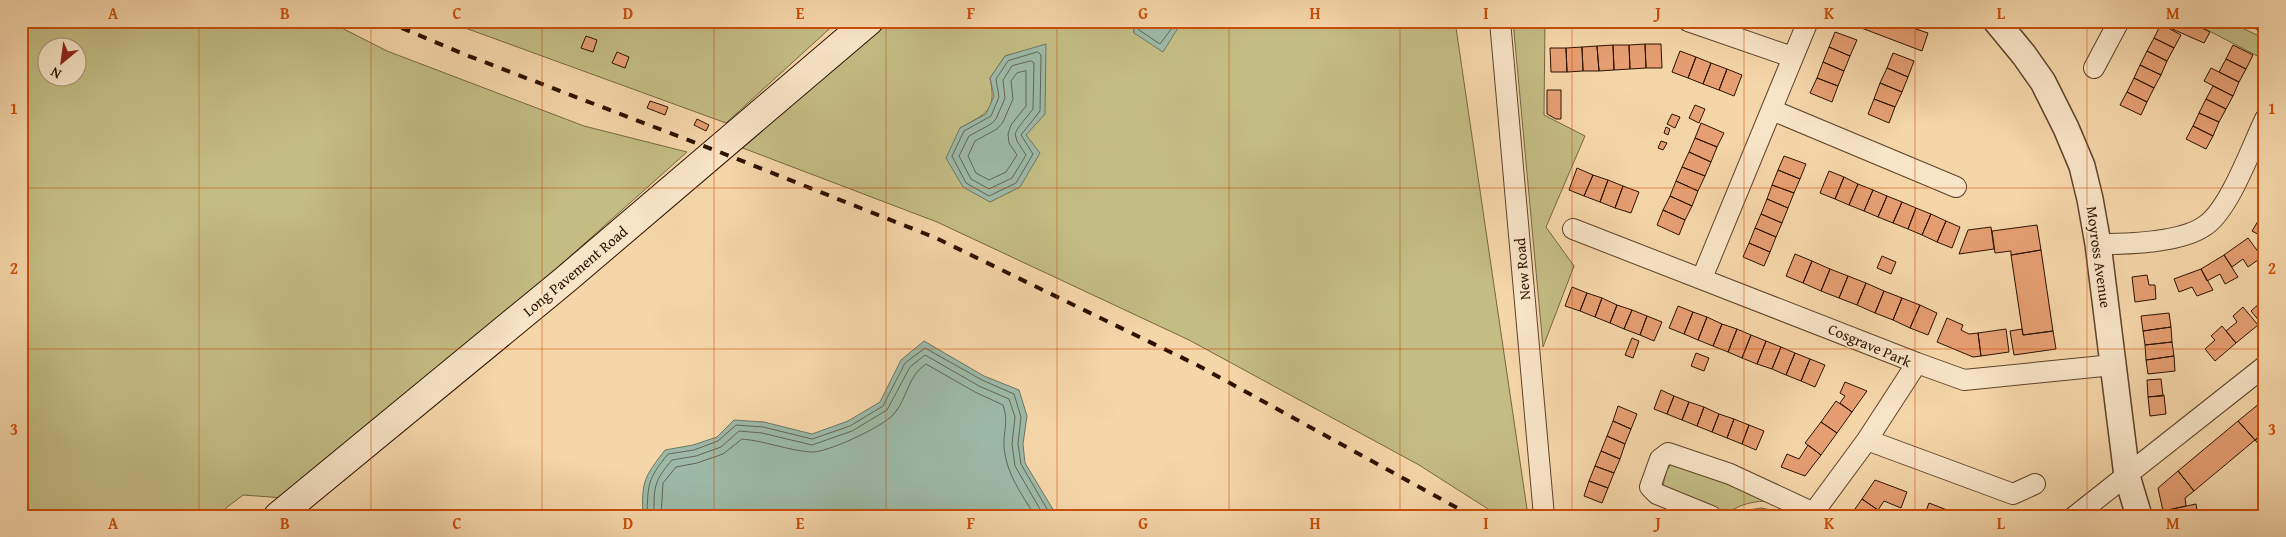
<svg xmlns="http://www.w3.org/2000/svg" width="2286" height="537" viewBox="0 0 2286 537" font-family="'Gentium Book Plus',serif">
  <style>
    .green { fill: #c3bc83; stroke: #786642; fill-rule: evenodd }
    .water { fill: #9cb9a7; stroke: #6f7664 }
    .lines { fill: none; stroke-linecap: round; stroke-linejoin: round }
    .shore { stroke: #646554; stroke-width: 1 }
    .building { fill: #e69f72; stroke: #2c1100 }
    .minor-casing { stroke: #5e422a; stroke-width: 22 }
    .tertiary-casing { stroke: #5e422a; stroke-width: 28 }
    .secondary-casing { stroke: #2c1100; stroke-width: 30 }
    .minor { stroke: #f8e4c7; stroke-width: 20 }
    .tertiary { stroke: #f8e4c7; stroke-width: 25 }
    .secondary { stroke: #f8e4c7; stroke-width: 28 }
    .rail { stroke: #2c1100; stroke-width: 4; stroke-dasharray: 9 9; stroke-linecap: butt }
    .grid { fill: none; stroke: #cc4e0a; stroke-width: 1; stroke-opacity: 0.55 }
    .labels { text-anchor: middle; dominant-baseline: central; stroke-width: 4; stroke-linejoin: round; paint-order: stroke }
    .street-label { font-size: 15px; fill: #2c1100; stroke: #f8e4c7 }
    .neatline { fill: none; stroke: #cc4e0a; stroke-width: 2 }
    .grid-label { font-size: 16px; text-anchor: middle; font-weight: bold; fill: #cc4e0a }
  </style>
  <rect width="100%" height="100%" fill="#f5d6a9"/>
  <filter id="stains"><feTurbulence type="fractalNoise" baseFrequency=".004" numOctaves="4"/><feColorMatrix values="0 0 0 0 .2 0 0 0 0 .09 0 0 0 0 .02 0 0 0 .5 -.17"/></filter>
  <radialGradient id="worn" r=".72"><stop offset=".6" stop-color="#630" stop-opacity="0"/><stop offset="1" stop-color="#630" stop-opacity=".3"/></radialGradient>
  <path class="green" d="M21,21H328L387,51L584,126L687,152L501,318L284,498L243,495L226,508V516H21ZM48,48H78V78H48Z
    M446,21H838L726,123Z
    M889,21H1133L1134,33L1178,28L1202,21H1455L1528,516H1499L1419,465L1189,340L937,222L740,147ZM1022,52L1026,135L960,128C987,113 997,111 990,78L1005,56Z
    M1513,21H1545L1544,115L1585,136L1546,227L1574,266L1543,347Z
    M2190,21H2228L2265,39V60Z
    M1673,462L1772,501C1754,501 1743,503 1727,513L1711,509L1663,486L1666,471Z
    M1761,508L1776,511L1782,516H1743L1737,512Z"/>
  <path class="water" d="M1133,21H1202L1178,28L1163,52L1134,33Z
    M1046,44L1045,114L1026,135L1040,153L1020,187L990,202L963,187L946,158L960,128L986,114L994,96L990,78L1005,56Z
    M924,341L984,376L1019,390L1027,416L1023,444L1025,463L1057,516H643C641,481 645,476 665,450L693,445L717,437L734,420L764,422L812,434L848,421L880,402L901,360Z"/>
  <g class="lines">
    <path class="shore" d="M1138,21L1139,30L1160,44L1175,24L1183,21
      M1038,52L1041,55L1040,111L1021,135L1033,154L1016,183L989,196L966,183L952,156L964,131L991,116L999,97L996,79L1008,61Z
      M1031,61L1034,63L1033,109L1018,128L1015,134L1017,141L1026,155L1012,178L989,189L971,179L959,156L969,136L991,124L996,119L1005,98L1003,80L1012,66Z
      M1026,71V106L1011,125L1008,134L1009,143L1017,155L1006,172L989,180L976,173L968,156L975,141L997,129L1003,122L1013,99L1011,81L1017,73Z
      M647,516C648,484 647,480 668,454L694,450L718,441L736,425L763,427L812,439L850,426L883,406L905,363L925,348L982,380L1014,394L1021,417L1018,444L1021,464L1051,516
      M654,516C654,488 653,482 672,460L696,456L721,447L739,431L762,433L812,445L852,431L887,410L910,367L925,355L979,386L1009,399L1015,417L1012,444L1015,466L1044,516
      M661,516L663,483L676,467L697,463L723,454L742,439C765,441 787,450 810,452C825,454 882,427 893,415C907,400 908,375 926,364L975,392L1003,405C1009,422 1003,431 1004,448C1007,475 1021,493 1035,516"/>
  </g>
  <path class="building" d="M1843,21H1892L1928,33L1922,51Z
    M2162,21H2187L2210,32L2204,43L2161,24Z
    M2161,24L2181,35L2174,48L2154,38Z
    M1835,32L1857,40L1850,56L1829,47Z
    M586,36L597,40L593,52L581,48Z
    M2154,38L2174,48L2167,61L2147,51Z
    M1645,44L1646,68L1630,69L1629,45Z
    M1645,44H1661L1662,68H1646Z
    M1613,45L1614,70L1599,71L1597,46Z
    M1613,45H1629L1630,69L1614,70Z
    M2233,45L2253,55L2246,69L2226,59Z
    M1597,46L1599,71H1583L1582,47Z
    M1582,47L1583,71L1567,72L1566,48Z
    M1829,47L1850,56L1844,71L1823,62Z
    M1550,48H1566L1567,72H1551Z
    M1680,51L1696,57L1688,78L1672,72Z
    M2147,51L2167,61L2161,75L2140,65Z
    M617,52L629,57L625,68L612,63Z
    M1893,53L1914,61L1908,77L1887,68Z
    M1696,57L1711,63L1703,84L1688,78Z
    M2226,59L2246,69L2239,82L2219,72Z
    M1823,62L1844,71L1838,86L1817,78Z
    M1711,63L1727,69L1719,90L1703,84Z
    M2140,65L2161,75L2154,88L2134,78Z
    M1887,68L1908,77L1902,92L1880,83Z
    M2211,68L2239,82L2233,96L2204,81Z
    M1727,69L1742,75L1734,96L1719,90Z
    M1817,78L1838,86L1832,102L1810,93Z
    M2134,78L2154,88L2147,102L2127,92Z
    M1880,83L1902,92L1895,107L1874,99Z
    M2213,86L2233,96L2226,109L2206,99Z
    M1547,90H1561V119H1556L1547,114Z
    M2127,92L2147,102L2141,115L2120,105Z
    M1874,99L1895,107L1889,123L1868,114Z
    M2206,99L2226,109L2219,122L2199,113Z
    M650,101L668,107L665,115L647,108Z
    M1695,105L1705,109L1699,123L1689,118Z
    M2199,113L2219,122L2213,136L2193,126Z
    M1672,114L1680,117L1675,128L1667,124Z
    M697,119L709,125L706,131L694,125Z
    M1701,123L1724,133L1717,147L1695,138Z
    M2193,126L2213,136L2206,149L2186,139Z
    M1666,127L1670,129L1668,135L1664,133Z
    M1695,138L1717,147L1711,162L1689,152Z
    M1661,141L1667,143L1663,150L1658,148Z
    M1689,152L1711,162L1705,176L1682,167Z
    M1784,156L1806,164L1800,179L1778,170Z
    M1682,167L1705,176L1698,191L1676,181Z
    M1577,168L1593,175L1584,196L1569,190Z
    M1778,170L1800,179L1794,193L1772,185Z
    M1829,171L1844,177L1835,199L1820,193Z
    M1593,175L1608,180L1600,202L1584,196Z
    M1844,177L1858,184L1849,205L1835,199Z
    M1608,180L1623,186L1615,208L1600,202Z
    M1676,181L1698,191L1692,206L1670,196Z
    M1858,184L1873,190L1864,211L1849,205Z
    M1772,185L1794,193L1788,208L1767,199Z
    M1623,186L1639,192L1631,213L1615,208Z
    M1873,190L1887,196L1878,217L1864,211Z
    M1670,196L1692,206L1685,220L1663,210Z
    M1887,196L1902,202L1893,223L1878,217Z
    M1767,199L1788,208L1782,223L1761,214Z
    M1902,202L1916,208L1908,229L1893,223Z
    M1916,208L1931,214L1922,235L1908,229Z
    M1663,210L1685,220L1679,235L1657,225Z
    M2263,213L2265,214V238L2252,231Z
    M1761,214L1782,223L1776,237L1755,228Z
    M1931,214L1946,221L1937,242L1922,235Z
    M1946,221L1960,227L1952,248L1937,242Z
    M2037,225L2041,250L2011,255V251L1995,253L1992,231Z
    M1991,227L1994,249L1959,254L1968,230Z
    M1755,228L1776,237L1770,252L1749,243Z
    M2248,238L2262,257L2248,267L2243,259L2232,267L2224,255Z
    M1749,243L1770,252L1764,266L1743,257Z
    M2041,250L2053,331L2023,335L2011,255Z
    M1795,254L1812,261L1803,283L1786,276Z
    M2224,255L2238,277L2225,284L2220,274L2207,281L2201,269Z
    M1882,256L1896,262L1891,274L1877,268Z
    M1812,261L1830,269L1821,291L1803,283Z
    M1830,269L1848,276L1839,298L1821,291Z
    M2201,269L2213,290L2197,296L2192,287L2179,292L2174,279Z
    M2147,275L2149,285H2155L2156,299L2135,302L2132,277Z
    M1848,276L1866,283L1857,305L1839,298Z
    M1866,283L1884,291L1875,313L1857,305Z
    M1572,287L1587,293L1580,311L1565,306Z
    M1884,291L1902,298L1893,320L1875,313Z
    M2265,291V320L2261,323L2251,311L2261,302L2257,298Z
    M1587,293L1602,298L1595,317L1580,311Z
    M1602,298L1617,305L1610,323L1595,317Z
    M1902,298L1920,305L1910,328L1893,320Z
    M1617,305L1632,310L1624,329L1610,323Z
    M1920,305L1937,313L1928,335L1910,328Z
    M1678,306L1693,312L1684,334L1669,328Z
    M2243,307L2258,325L2236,343L2226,331L2237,322L2233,316Z
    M1632,310L1647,316L1640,335L1624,329Z
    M1693,312L1707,317L1698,340L1684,334Z
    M2169,313L2171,327L2143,331L2141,316Z
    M1647,316L1662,322L1654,341L1640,335Z
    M1707,317L1722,324L1713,346L1698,340Z
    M1947,318L1963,325L1961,330L1969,334L1978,333L1981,356L1973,357L1937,342Z
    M1722,324L1737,329L1728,352L1713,346Z
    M2222,326L2236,343L2215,361L2205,349L2215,340L2211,336Z
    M2171,327L2172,342L2145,345L2143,331Z
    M1737,329L1751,335L1742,358L1728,352Z
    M2006,329L2009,352L1981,356L1978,333Z
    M2022,329L2023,335L2053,331L2056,349L2014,355L2010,331Z
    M1751,335L1766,341L1757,364L1742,358Z
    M1632,338L1639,341L1633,358L1625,355Z
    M1766,341L1781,347L1772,369L1757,364Z
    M2172,342L2174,356L2146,360L2145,345Z
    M1781,347L1795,353L1786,375L1772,369Z
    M1696,353L1709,358L1704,371L1691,366Z
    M1795,353L1810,359L1801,381L1786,375Z
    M2174,356L2175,371L2148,374L2146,360Z
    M1810,359L1825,365L1815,387L1801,381Z
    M2161,379L2163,396L2148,397L2147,380Z
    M1845,382L1867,391L1852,412L1840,403L1845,396L1840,393Z
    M1661,390L1674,396L1667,414L1654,409Z
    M2164,395L2166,414L2150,416L2148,397Z
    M1674,396L1689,402L1682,420L1667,414Z
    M1836,401L1852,412L1837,433L1821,422Z
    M1689,402L1704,407L1697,426L1682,420Z
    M2260,403L2265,409V432L2255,440L2238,421Z
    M1618,406L1637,414L1631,429L1613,421Z
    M1704,407L1719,414L1712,432L1697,426Z
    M1719,414L1734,419L1727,438L1712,432Z
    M1734,419L1749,425L1742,444L1727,438Z
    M1613,421L1631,429L1625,444L1607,436Z
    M2238,421L2255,440L2194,491L2178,471Z
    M1821,422L1837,433L1821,455L1805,443Z
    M1749,425L1764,431L1756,450L1742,444Z
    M2265,432V452L2255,440Z
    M1607,436L1625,444L1620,459L1601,451Z
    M1808,445L1821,455L1805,476L1781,467L1787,454L1799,459Z
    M1601,451L1620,459L1614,473L1595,466Z
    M1595,466L1614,473L1608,488L1589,481Z
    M2178,471L2194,491L2185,498L2186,506L2163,511L2158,488Z
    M1875,480L1907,492L1901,508L1884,501L1878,510L1862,499Z
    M1589,481L1608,488L1602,503L1584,496Z
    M1862,499L1878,510L1874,516H1850Z
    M1929,503L1947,510L1945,516H1924Z
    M2196,504L2198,516H2164L2163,511Z
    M1947,510L1963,516H1945Z"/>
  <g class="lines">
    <defs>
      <path id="minor" d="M1500,21L1544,516
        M1688,21L1792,57
        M2263,21L2265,22
        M2094,68L2119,21
        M1772,110L1956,187
        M1573,229L1917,363L1867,440L1811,516
        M2098,244C2128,244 2182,243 2206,225C2230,208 2252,146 2265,119
        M1702,278L1808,21
        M1917,363L1964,380L2113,365
        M1867,440L2013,494L2035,484
        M1711,516L1657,494L1650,487L1660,459L1668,453L1730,474L1814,513
        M2075,516L2265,366"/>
      <path id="tertiary" d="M1996,21L2024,55L2043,82L2066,128L2082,166L2090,199L2098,244L2127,476L2139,516"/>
      <path id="secondary" d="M278,516L565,280L869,21"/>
    </defs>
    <use href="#minor" class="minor-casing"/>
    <use href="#tertiary" class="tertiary-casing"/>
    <use href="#secondary" class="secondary-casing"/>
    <use href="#minor" class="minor"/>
    <use href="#tertiary" class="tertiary"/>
    <use href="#secondary" class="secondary"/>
    <path class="rail" d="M385,21L466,55L717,151L936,238L1197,365L1472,516"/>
  </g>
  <path class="grid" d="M199,21V516M371,21V516M542,21V516M714,21V516M886,21V516M1057,21V516M1229,21V516M1400,21V516M1572,21V516M1744,21V516M1915,21V516M2087,21V516M21,188H2265M21,349H2265"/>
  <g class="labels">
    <g class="street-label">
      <text transform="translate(2099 257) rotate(82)">Moyross Avenue</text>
      <text transform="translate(1522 269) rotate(-95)">New Road</text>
      <text transform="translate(575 271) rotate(-40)">Long Pavement Road</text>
      <text transform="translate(1870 345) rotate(23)">Cosgrave Park</text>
    </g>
  </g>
  <rect width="2286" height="537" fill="none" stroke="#f5d6a9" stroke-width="55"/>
  <g transform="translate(62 62) rotate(209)"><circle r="24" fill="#f8e4c7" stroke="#a69077"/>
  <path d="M0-4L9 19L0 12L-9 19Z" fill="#8f2418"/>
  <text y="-8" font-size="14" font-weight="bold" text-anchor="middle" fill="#2c1100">N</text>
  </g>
  <rect x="28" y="28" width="2230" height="482" class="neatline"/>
  <g class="grid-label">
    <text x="113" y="19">A</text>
    <text x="285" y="19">B</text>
    <text x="457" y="19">C</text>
    <text x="628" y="19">D</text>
    <text x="800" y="19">E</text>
    <text x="971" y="19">F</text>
    <text x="1143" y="19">G</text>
    <text x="1315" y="19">H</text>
    <text x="1486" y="19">I</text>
    <text x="1658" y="19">J</text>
    <text x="1829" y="19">K</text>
    <text x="2001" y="19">L</text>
    <text x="2173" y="19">M</text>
    <text x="14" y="114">1</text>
    <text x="2272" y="114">1</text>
    <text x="14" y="274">2</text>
    <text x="2272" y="274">2</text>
    <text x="14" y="435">3</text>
    <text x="2272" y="435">3</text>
    <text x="113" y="529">A</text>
    <text x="285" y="529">B</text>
    <text x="457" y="529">C</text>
    <text x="628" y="529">D</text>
    <text x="800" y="529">E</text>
    <text x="971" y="529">F</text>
    <text x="1143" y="529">G</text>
    <text x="1315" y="529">H</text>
    <text x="1486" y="529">I</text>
    <text x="1658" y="529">J</text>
    <text x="1829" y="529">K</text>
    <text x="2001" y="529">L</text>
    <text x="2173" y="529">M</text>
  </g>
  <rect width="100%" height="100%" filter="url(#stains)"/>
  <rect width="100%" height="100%" fill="url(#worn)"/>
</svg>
